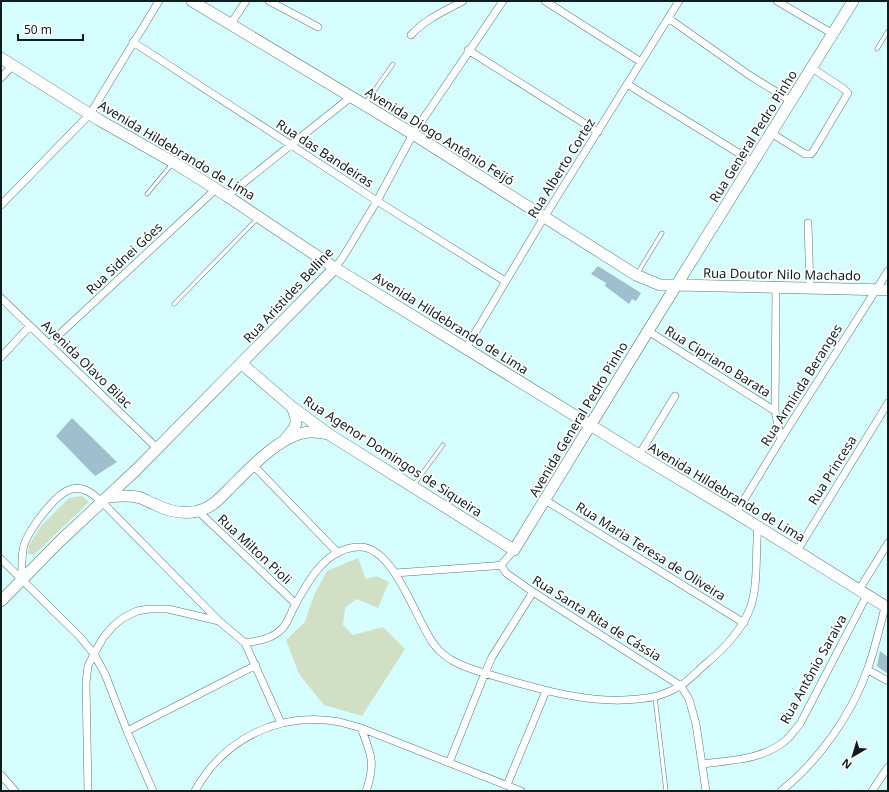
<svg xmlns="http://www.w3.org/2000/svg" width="889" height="792" viewBox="0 0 889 792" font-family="'Noto Sans',sans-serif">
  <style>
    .green { fill: #d1dfc4 }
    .building { fill: #9fbece }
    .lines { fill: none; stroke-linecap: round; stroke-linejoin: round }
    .lane-casing { stroke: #537777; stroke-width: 4.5 }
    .street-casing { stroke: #537777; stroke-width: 8 }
    .secondary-casing { stroke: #537777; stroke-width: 12 }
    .lane { stroke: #fff; stroke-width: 3.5 }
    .street { stroke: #fff; stroke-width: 7 }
    .secondary { stroke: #fff; stroke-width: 11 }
    .labels { text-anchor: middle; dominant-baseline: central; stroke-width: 3.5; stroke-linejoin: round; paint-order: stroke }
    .street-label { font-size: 13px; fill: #0e1d1d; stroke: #fff }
  </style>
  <rect width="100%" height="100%" fill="#d7feff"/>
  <path class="green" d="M82,496L89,502L34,555L28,554L29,545L42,525L69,498Z
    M358,558L366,579L376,576L389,582L378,608L357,599L345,608L343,625L353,635L383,627L405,649L362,716L324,705L299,674L286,640L305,622L314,595L327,571Z"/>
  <path class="building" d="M598,266L641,293L636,301L632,299L629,304L605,286L606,283L591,274Z
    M72,418L117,462L95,476L56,436Z
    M880,651L888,657V674L877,666Z"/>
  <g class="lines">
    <defs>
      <path id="lane" d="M877,49L888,31
        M365,104L393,64
        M147,194L173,163
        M637,274L662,233
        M174,304L258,218
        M413,486L443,445
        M655,697L666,791"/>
      <path id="street" d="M269,1L318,27
        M545,1L641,62
        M777,1L833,34
        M668,18L749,75L791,101
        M230,25L246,1
        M411,35C425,19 445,11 463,1
        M133,42L377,201L505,281
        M468,50L598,132
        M1,78L13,65
        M627,84L753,162
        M771,133L805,154H811L814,150L848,93L844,89L812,68
        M227,196L351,97
        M1,205L90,114L159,1
        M808,223L810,288
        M335,268L343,257L377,201L413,134L503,1
        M776,287L775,411L781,439
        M1,298L157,448
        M648,331L775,411
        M49,344L216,189
        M466,348L540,224L679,1
        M1,357L30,326
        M639,455L675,396
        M253,465L338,553
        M545,500L744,623
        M198,511L296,604
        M736,513L781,439L888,271
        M797,551L888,403
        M1,559L80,637L94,654L105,674L127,731L153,791
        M501,565L506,573L533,592L681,686L689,699L696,724L706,791
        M501,565L514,550
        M395,573L493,566L501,565
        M22,579C22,569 21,556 24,545C29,530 56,492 72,489C84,486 93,494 102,502L219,621
        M859,590L888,543
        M245,643L281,723
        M868,670L888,681
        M361,728C371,754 376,763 366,791
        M127,731L256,665
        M449,763L485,673L492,657L533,592
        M702,764C731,760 763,760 786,740C791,736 795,729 800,724L867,595
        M1,775L15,791
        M507,785L546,691
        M88,791L86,683L88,666L94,654L103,638L113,626L123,618L137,611L149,609H168L219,621L245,643C256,641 268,640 277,633C285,628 289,618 293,609C307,583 325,547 360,547C394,547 416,620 433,643C439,652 450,660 459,664C474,671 492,675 508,680C550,692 594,704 638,699C644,698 651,698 657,696C664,694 673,690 680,686C690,680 699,669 708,662C726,647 740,632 749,611C759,588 755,552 758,527
        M195,791C224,738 280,711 340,722C347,724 354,726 361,728L521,791
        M781,791C819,761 852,714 868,668C875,648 880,627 885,607
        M872,791L888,767"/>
      <path id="secondary" d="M192,1L413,134L636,275L660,285H676L888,290
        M1,58L99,120L173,162L227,196L335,268L639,455L736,513L888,608
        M242,364L292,407L330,435L514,550L648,331L853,1
        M286,438C297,426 299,423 292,407
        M107,497C117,496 127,495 137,497C143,498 149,502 154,504C170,512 187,516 204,509C215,505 223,495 232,486C250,468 285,430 313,432C318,432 323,433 328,434
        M1,601L60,541L136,470L335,268"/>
    </defs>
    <use href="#lane" class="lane-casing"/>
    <use href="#street" class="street-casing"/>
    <use href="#secondary" class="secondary-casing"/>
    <use href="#lane" class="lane"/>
    <use href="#street" class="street"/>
    <use href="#secondary" class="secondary"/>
  </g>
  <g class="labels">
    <g class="street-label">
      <text transform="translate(440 136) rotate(32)">Avenida Diogo Antônio Feijó</text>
      <text transform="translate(753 136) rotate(-58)">Rua General Pedro Pinho</text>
      <text transform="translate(177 150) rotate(31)">Avenida Hildebrando de Lima</text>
      <text transform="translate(325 153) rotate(33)">Rua das Bandeiras</text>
      <text transform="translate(561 168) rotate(-58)">Rua Alberto Cortez</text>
      <text transform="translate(124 258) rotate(-43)">Rua Sidnei Góes</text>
      <text transform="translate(782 274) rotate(1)">Rua Doutor Nilo Machado</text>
      <text transform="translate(288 295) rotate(-47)">Rua Aristides Belline</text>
      <text transform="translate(451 323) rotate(32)">Avenida Hildebrando de Lima</text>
      <text transform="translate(718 361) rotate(32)">Rua Cipriano Barata</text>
      <text transform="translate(87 364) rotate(44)">Avenida Olavo Bilac</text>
      <text transform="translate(801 385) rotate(-58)">Rua Arminda Beranges</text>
      <text transform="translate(578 419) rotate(-59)">Avenida General Pedro Pinho</text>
      <text transform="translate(393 456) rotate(33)">Rua Agenor Domingos de Siqueira</text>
      <text transform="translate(832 470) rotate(-58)">Rua Princesa</text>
      <text transform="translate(727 492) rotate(31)">Avenida Hildebrando de Lima</text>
      <text transform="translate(255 549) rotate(43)">Rua Milton Pioli</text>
      <text transform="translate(651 551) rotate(32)">Rua Maria Teresa de Oliveira</text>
      <text transform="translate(597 618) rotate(32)">Rua Santa Rita de Cássia</text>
      <text transform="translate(813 669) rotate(-61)">Rua Antônio Saraiva</text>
    </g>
  </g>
  <rect width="889" height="792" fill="none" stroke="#0e1d1d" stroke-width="4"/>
  <g transform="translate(853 756) rotate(218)" stroke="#ffffff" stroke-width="3" paint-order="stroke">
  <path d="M0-3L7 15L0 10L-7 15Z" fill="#0e1d1d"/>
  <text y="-6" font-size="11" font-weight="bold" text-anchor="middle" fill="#0e1d1d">N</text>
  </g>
  <path d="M18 34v6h65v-6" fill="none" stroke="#0e1d1d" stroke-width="2"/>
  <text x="24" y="34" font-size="12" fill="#0e1d1d" stroke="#ffffff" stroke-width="3" paint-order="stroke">50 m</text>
</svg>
